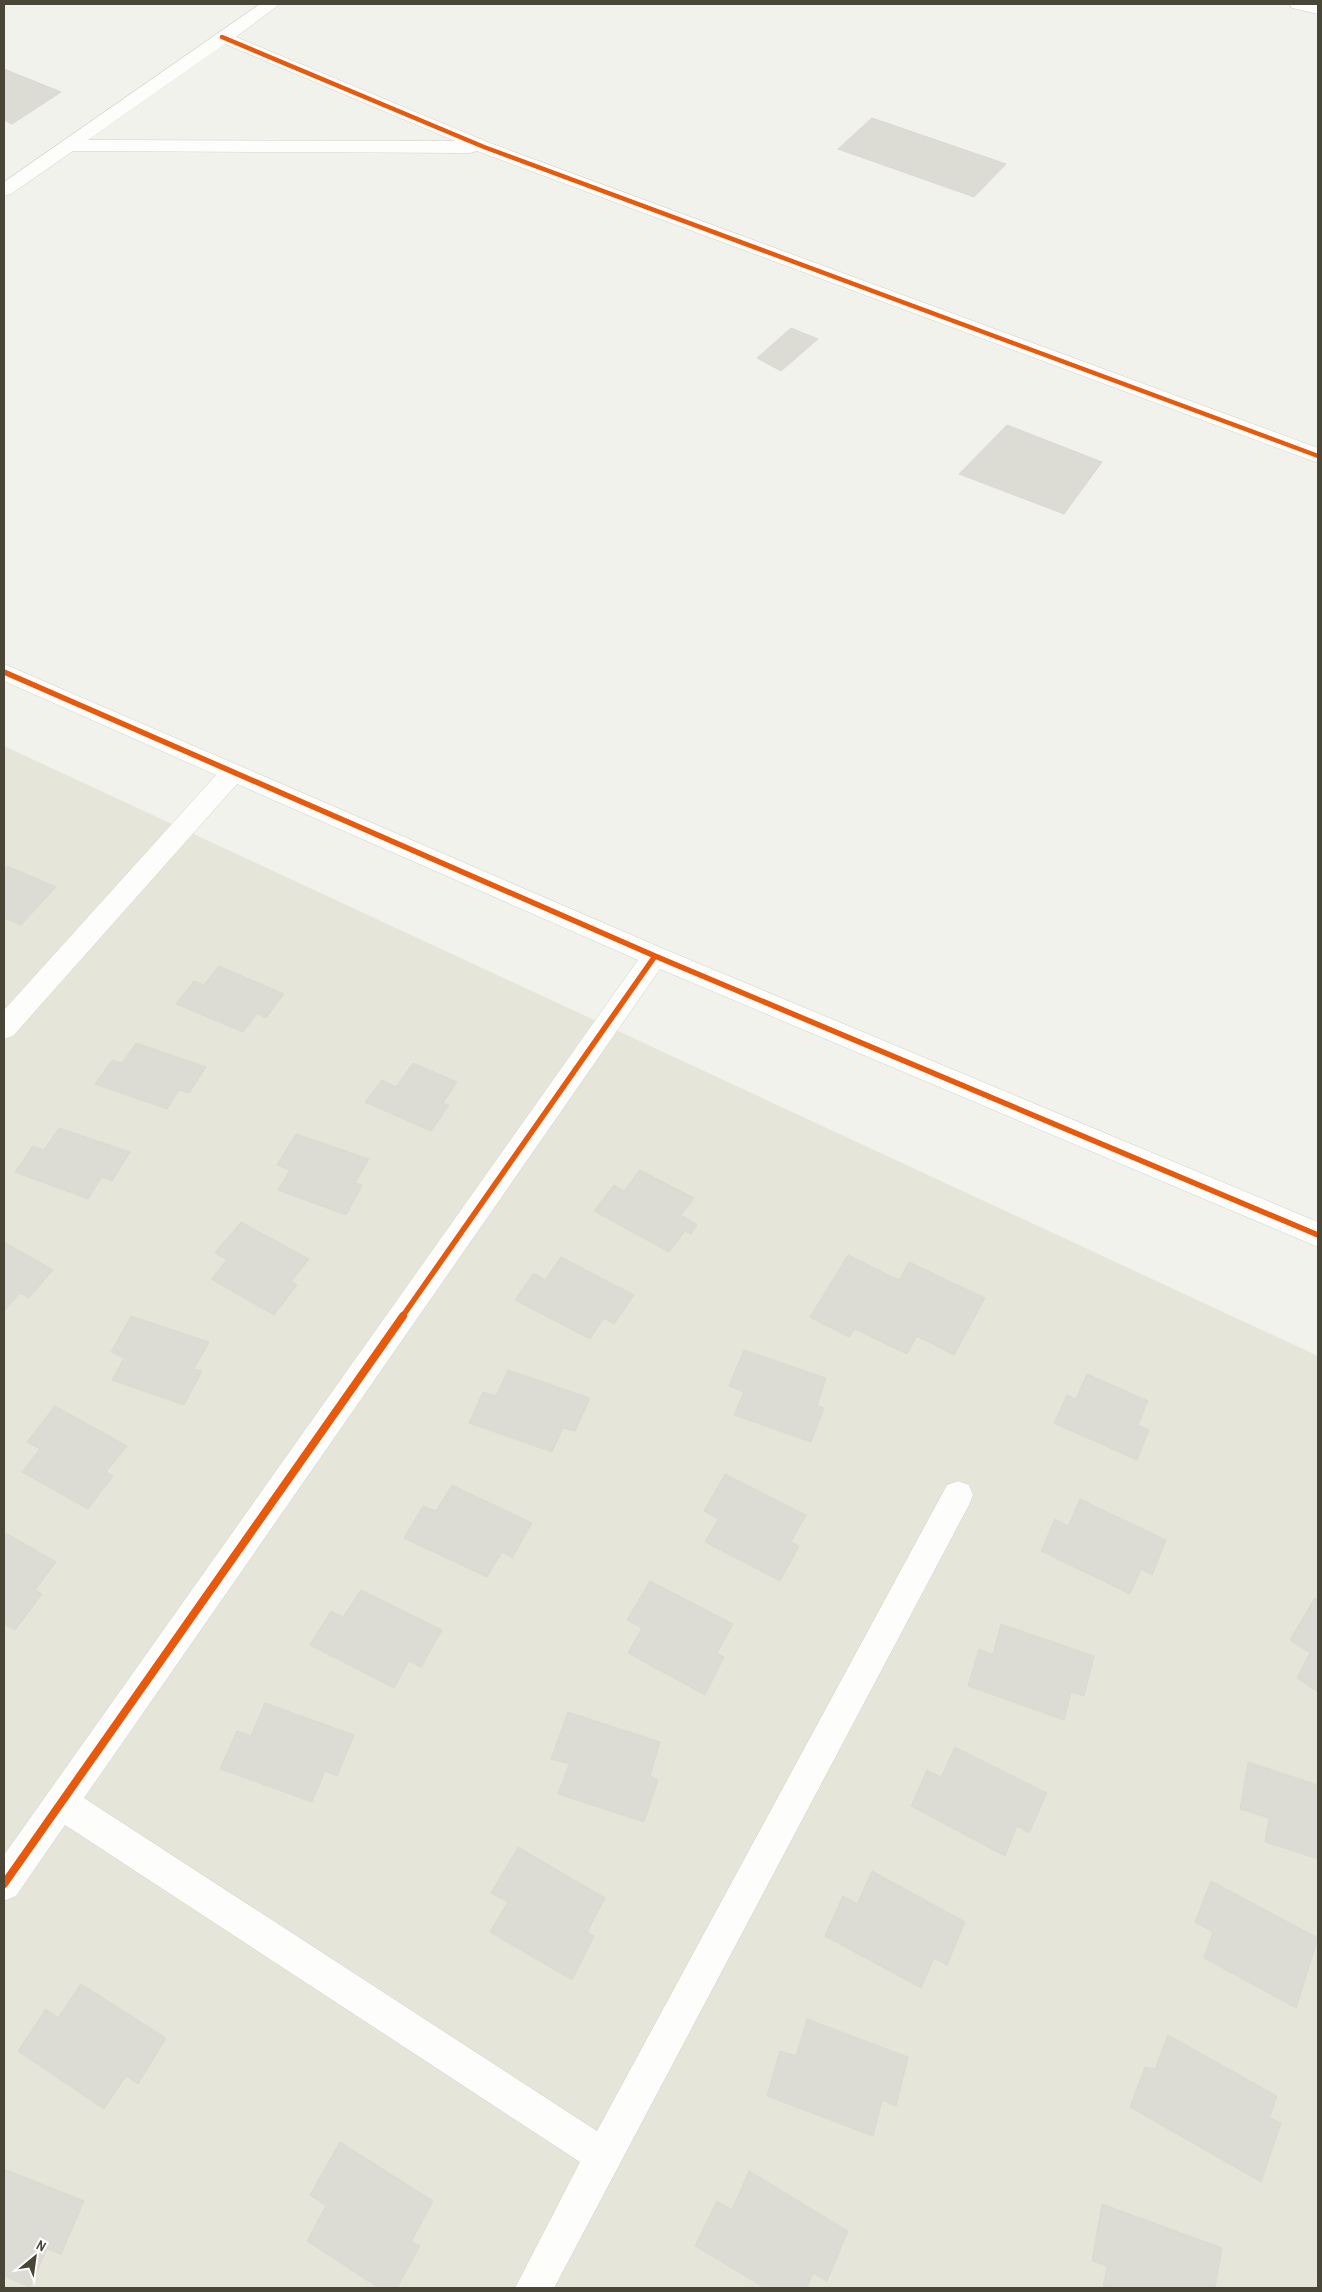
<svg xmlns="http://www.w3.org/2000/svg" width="1322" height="2292" viewBox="0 0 1322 2292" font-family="'Archivo Narrow',sans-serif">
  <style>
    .residential { fill: #e6e5d9 }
    .building { fill: #dcdbd4; stroke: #dbdad1 }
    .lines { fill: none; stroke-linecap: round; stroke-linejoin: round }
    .minor-casing { stroke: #d0d0c9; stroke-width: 1 }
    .minor { fill: #fdfdfc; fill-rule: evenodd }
    .cycleway-far2-casing { stroke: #fff; stroke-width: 7 }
    .cycleway-far1-casing { stroke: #fff; stroke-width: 9 }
    .cycleway-casing { stroke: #fff; stroke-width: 11 }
    .cycleway-far2 { stroke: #e8590c; stroke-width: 4.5 }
    .cycleway-far1 { stroke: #e8590c; stroke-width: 5.5 }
    .cycleway { stroke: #e8590c; stroke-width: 8 }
  </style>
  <rect width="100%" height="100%" fill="#f2f2ec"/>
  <path class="residential" d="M4,746L1318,1356V2288H4Z"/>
  <path class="building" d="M4,69L61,92L12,124L4,120Z
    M872,118L1006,164L974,197L838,149Z
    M791,328L818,339L781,371L757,358Z
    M1007,425L1102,462L1064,514L959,474Z
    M7,866L56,887L21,925L4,918V870Z
    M219,966L284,994L266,1018L257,1014L243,1032L176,1004L194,981L204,985Z
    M136,1043L206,1067L189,1093L179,1090L167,1109L95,1084L112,1060L122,1063Z
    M413,1063L457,1082L443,1103L449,1105L431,1131L365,1102L382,1080L396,1087Z
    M59,1128L130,1152L112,1181L102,1177L88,1199L15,1172L33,1146L44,1150Z
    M296,1134L369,1159L355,1183L362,1185L346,1215L278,1190L290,1170L277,1165Z
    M640,1170L694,1198L681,1215L697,1225L691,1234L685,1231L669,1252L594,1211L614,1185L624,1191Z
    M241,1222L309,1259L291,1282L297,1285L274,1315L211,1279L227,1260L215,1253Z
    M4,1242L53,1270L29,1298L20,1293L4,1311Z
    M848,1255L899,1280L909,1262L985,1298L954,1355L917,1336L907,1354L855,1329L849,1337L810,1317Z
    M561,1257L634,1295L614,1324L604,1318L590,1339L515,1300L534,1273L545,1280Z
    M131,1316L209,1342L194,1369L202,1371L184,1405L112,1380L124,1358L111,1352Z
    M744,1350L826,1378L817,1406L824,1408L811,1442L734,1415L744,1392L729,1386Z
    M508,1370L590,1398L575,1431L563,1428L552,1452L469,1423L483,1392L496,1396Z
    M1087,1374L1148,1401L1138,1425L1149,1430L1137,1460L1054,1423L1067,1395L1076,1399Z
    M55,1406L127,1446L106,1472L113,1476L88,1509L22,1472L40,1449L27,1442Z
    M725,1474L806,1515L791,1542L799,1546L780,1581L705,1542L718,1519L704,1511Z
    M452,1485L532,1523L512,1558L502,1552L487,1577L404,1538L423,1506L436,1511Z
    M1080,1499L1166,1540L1152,1575L1141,1569L1130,1594L1041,1551L1055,1519L1068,1526Z
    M4,1532L56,1562L35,1590L42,1594L15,1630L4,1624Z
    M650,1581L733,1624L717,1653L724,1657L705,1695L628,1653L642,1628L627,1620Z
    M361,1590L442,1630L421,1667L409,1661L394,1688L310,1645L331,1611L343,1617Z
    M1315,1598L1318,1600V1692L1297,1678L1310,1653L1290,1640Z
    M1001,1624L1094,1656L1084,1696L1071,1692L1064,1720L968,1686L979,1649L993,1655Z
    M265,1703L354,1735L337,1776L325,1771L312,1802L220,1769L237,1731L251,1736Z
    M568,1712L660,1742L650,1776L658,1780L644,1822L558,1794L569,1764L551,1759Z
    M955,1747L1047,1793L1029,1833L1017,1826L1005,1856L911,1806L927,1770L941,1777Z
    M1248,1762L1318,1785V1859L1265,1842L1269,1818L1240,1809Z
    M518,1847L605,1898L587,1932L594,1936L572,1980L490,1932L508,1902L491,1893Z
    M872,1871L965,1922L947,1965L934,1958L921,1988L825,1936L843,1896L857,1904Z
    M1211,1881L1318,1938L1296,2008L1204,1958L1213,1932L1195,1922Z
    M81,1984L166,2038L138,2084L126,2076L104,2109L18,2051L46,2009L58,2018Z
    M807,2019L908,2057L896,2106L882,2100L873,2136L767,2096L780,2051L796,2056Z
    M1168,2035L1277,2096L1270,2117L1281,2123L1261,2182L1130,2107L1145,2067L1155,2069Z
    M340,2142L433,2201L411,2242L420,2246L397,2288H379L307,2241L326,2206L310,2195Z
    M4,2169L84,2201L61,2254L47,2249L30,2287L4,2276Z
    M749,2171L848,2231L827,2281L813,2273L807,2288H765L695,2246L717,2201L732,2210Z
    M1102,2204L1222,2248L1215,2288H1103L1107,2266L1092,2261Z"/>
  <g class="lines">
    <defs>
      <path id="minor" d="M260,4H280L236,37L490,143L1318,448V463L477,151L470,153L73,151L11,194L4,196V182ZM225,44L455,141L88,140Z
        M1289,4H1318V14L1292,8Z
        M4,664L664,949L1318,1222V1247L660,969L84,1798L597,2131L947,1485L958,1481L969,1485L973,1495L969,1505L554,2288H515L580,2162L65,1825L16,1896L4,1901V1855L638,960L237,784L13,1036L4,1039V1010L216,775L4,681Z"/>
    </defs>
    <use href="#minor" class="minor-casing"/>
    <use href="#minor" class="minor"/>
    <defs>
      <path id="cycleway-far2" d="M222,37L484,147L1318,456"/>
      <path id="cycleway-far1" d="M4,672L655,956L1318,1235
        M402,1317L655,956"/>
      <path id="cycleway" d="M4,1884L403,1316"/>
    </defs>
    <use href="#cycleway-far2" class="cycleway-far2-casing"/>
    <use href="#cycleway-far1" class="cycleway-far1-casing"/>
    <use href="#cycleway" class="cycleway-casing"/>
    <use href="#cycleway-far2" class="cycleway-far2"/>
    <use href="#cycleway-far1" class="cycleway-far1"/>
    <use href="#cycleway" class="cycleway"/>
  </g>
  <rect width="1322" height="2292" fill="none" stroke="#494637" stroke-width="10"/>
  <g transform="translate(35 2257) rotate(29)" stroke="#ffffff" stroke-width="4" paint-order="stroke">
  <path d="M0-4L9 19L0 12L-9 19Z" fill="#494637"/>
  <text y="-8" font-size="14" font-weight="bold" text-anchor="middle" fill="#494637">N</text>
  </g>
</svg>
